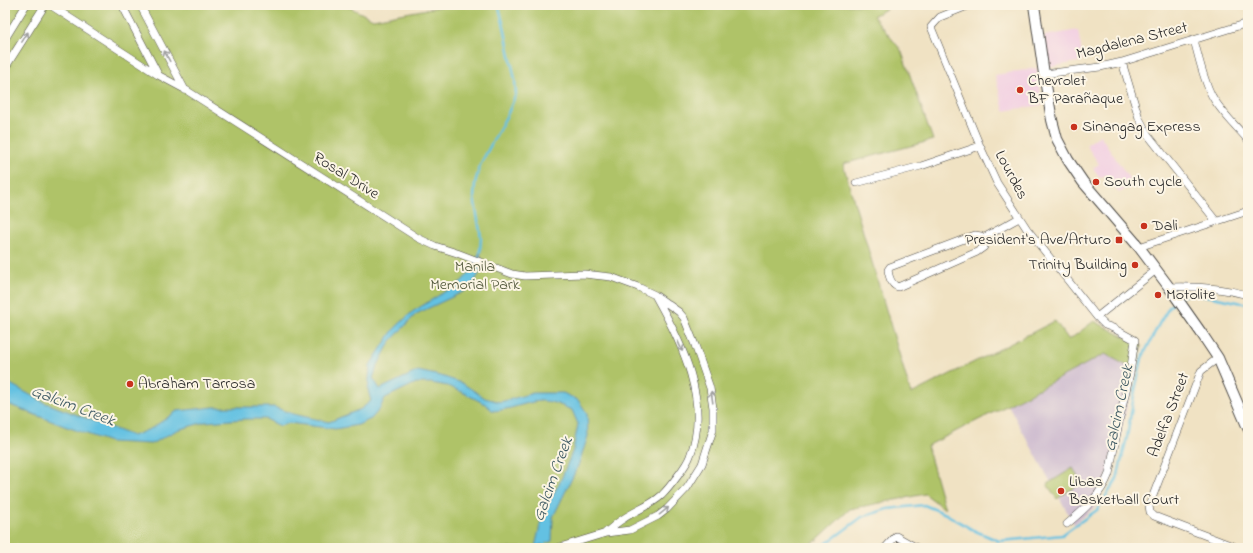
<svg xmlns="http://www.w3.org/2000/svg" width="1253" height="553" viewBox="0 0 1253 553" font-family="'Indie Flower',sans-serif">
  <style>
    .built { fill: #f2cfe2 }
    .industrial { fill: #cfbdd0 }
    .green { fill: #afc367; stroke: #6d7749 }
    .water { fill: #64c1e2; stroke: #487686 }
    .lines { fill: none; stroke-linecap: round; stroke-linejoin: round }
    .stream { stroke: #64c1e2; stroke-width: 2.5 }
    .street-casing { stroke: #494642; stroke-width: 8 }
    .secondary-casing { stroke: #494642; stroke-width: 12 }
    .street { stroke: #fff; stroke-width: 7 }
    .secondary { stroke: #fff; stroke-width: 10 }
    .oneway { stroke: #a0a0a0 }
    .poi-dot { fill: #c8321e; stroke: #fcf5e5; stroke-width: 1.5 }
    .labels { text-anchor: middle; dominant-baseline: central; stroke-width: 4; stroke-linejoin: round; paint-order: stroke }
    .street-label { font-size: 16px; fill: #2b2b2b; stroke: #fcf5e5 }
    .poi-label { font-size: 16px; fill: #2b2b2b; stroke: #fcf5e5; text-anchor: start }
    .park-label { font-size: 16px; fill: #53593d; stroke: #fcf5e5 }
    .water-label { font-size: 17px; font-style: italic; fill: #3c5862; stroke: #fcf5e5 }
  </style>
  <rect width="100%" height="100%" fill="#fcf5e5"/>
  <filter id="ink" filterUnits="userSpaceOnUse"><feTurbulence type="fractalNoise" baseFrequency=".025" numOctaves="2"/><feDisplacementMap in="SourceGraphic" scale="8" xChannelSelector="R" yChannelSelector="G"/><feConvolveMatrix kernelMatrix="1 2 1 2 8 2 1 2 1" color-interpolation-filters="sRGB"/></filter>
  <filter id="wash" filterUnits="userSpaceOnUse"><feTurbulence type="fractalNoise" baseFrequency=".012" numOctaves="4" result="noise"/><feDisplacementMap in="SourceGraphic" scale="16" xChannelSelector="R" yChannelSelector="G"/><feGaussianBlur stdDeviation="0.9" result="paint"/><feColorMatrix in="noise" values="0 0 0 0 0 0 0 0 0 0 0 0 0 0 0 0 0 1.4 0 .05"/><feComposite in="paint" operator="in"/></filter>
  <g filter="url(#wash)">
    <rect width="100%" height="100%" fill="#f0e2c3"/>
    <path class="built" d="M1078,30L1083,61L1050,67L1044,36Z
      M1037,68L1042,105L1004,111L995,75Z
      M1100,135L1133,184L1119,193L1106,175L1100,178L1093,168L1099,164L1086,145Z"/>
    <path class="industrial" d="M1105,354L1135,370L1117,453L1095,507L1074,524L1008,405Z"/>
    <path class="green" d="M5,5H345L373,19L449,5H893L873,16L901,50L933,140L843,164L911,394L1055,321L1069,340L1094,321L1142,346L1135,370L1105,354L1008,405L927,446L945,509L925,494L850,509L808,548H5Z
      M1073,468L1081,483L1057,499L1047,484Z"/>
    <path class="water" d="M481,249L479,274L473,284L465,291L416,314L390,342L378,365L373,378L380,389L418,371L441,376L462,383L485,398L500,402L533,393H563L578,400L587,413L588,436L578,466L553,517L552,541L535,547L543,512L560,482L573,450L578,424L572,410C562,406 551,400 539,401C524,403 509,410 493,411L485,404L462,392L448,386L431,383H416L385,398L379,410L371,419L358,425L335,429L289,423L280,426L266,419H244L205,422L177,430L151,444L110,442L64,426L5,403V381L43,402L133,436L152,428L177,411L214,407H274L293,414L329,422L361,409L371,401L368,390L370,365L393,330L412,312L462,281L470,272Z"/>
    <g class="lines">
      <path class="stream" d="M480,252L481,237L474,198L475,183L480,165L508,113L516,94L515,80L505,31L499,7
        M1180,297L1191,293L1248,304
        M544,548V541
        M820,548L862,517L888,509L924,505L946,514L973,530L999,541L1023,539L1062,535L1097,510L1117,479L1127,437L1134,395L1142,358L1159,324L1170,306L1176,301"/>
    </g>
  </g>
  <g filter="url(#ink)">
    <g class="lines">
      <defs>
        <path id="street" d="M50,5L158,75L186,90L418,238L435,246L457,253L512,274L525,276L584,274L611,277L638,287L655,295L679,312L684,318L695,345L710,388L713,408V430L702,464L687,488L667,509L658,516L630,530L606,533L557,548
          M122,5L158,74
          M140,5L185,90
          M970,5L940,17L931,27L980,146L997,183L1027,229L1097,317L1105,325L1113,328L1135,340L1130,373L1120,417L1109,474C1101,495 1084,510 1067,524
          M5,39L26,5
          M1194,40C1199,58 1203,79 1212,96C1221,112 1236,126 1248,140
          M1122,62L1139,118L1148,135L1216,221
          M5,68L45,5
          M1044,74L1100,67L1122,62L1248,23
          M856,183L921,166L980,146
          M975,235L981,236L984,240V247L977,252L898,287C891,285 889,277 888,270L890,267Z
          M983,238L1019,218
          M1139,247L1248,211
          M1169,287C1196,286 1222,288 1248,295
          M1097,317L1156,270
          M1218,358L1201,371L1149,506L1150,512L1154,516L1238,548
          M606,532C612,528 617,522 623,519C636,510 650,506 662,495C669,488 687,465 690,456C711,403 682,343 656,297
          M885,548L896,536L917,548"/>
        <path id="secondary" d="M1034,5L1044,74L1052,120L1057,139L1068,160L1083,182L1139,247L1169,287L1202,334L1218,358L1248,428"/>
      </defs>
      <use href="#street" class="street-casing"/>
      <use href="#secondary" class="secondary-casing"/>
      <use href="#street" class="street"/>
      <use href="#secondary" class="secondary"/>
    </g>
    <defs><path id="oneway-shaft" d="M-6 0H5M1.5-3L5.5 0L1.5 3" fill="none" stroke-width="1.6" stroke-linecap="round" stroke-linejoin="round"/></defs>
    <g class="oneway">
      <use href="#oneway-shaft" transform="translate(25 37) rotate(-58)"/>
      <use href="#oneway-shaft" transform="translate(167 56) rotate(-118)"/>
      <use href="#oneway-shaft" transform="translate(680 346) rotate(66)"/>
      <use href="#oneway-shaft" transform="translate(712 397) rotate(-98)"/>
      <use href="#oneway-shaft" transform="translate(664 511) rotate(-39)"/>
    </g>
  </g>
  <g class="poi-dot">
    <circle cx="1020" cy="90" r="4"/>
    <circle cx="1074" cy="127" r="4"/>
    <circle cx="1096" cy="182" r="4"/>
    <circle cx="1144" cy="226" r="4"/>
    <rect x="1115" y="236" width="8" height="8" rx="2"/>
    <circle cx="1135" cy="265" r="4"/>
    <circle cx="1158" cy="295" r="4"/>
    <circle cx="130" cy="384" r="4"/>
    <circle cx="1061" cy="491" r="4"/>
  </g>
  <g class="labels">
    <g class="street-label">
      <text transform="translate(1132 41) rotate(-14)">Magdalena Street</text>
      <text transform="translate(1011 175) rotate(62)">Lourdes</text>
      <text transform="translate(346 176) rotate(32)">Rosal Drive</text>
      <text transform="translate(1169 415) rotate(-69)">Adelfa Street</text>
    </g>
    <g class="poi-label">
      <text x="1028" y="81">Chevrolet<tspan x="1028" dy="18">BF Parañaque</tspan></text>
      <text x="1082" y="127">Sinangag Express</text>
      <text x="1104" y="182">South cycle</text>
      <text x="1152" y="226">Dali</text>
      <text x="1111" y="240" text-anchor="end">President's Ave/Arturo</text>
      <text x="1127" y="265" text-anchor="end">Trinity Building</text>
      <text x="1166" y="295">Motolite</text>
      <text x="138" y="384">Abraham Tarrosa</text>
      <text x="1069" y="482">Libas<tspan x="1069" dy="18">Basketball Court</tspan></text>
    </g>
    <g class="park-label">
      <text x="475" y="267">Manila<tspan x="475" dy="18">Memorial Park</tspan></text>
    </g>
    <g class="water-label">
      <text transform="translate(73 406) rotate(21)">Galcim Creek</text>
      <text transform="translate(1119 408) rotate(-78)">Galcim Creek</text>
      <text transform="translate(553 479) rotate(-70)">Galcim Creek</text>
    </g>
  </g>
  <rect width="1253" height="553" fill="none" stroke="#fcf5e5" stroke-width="20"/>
</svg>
